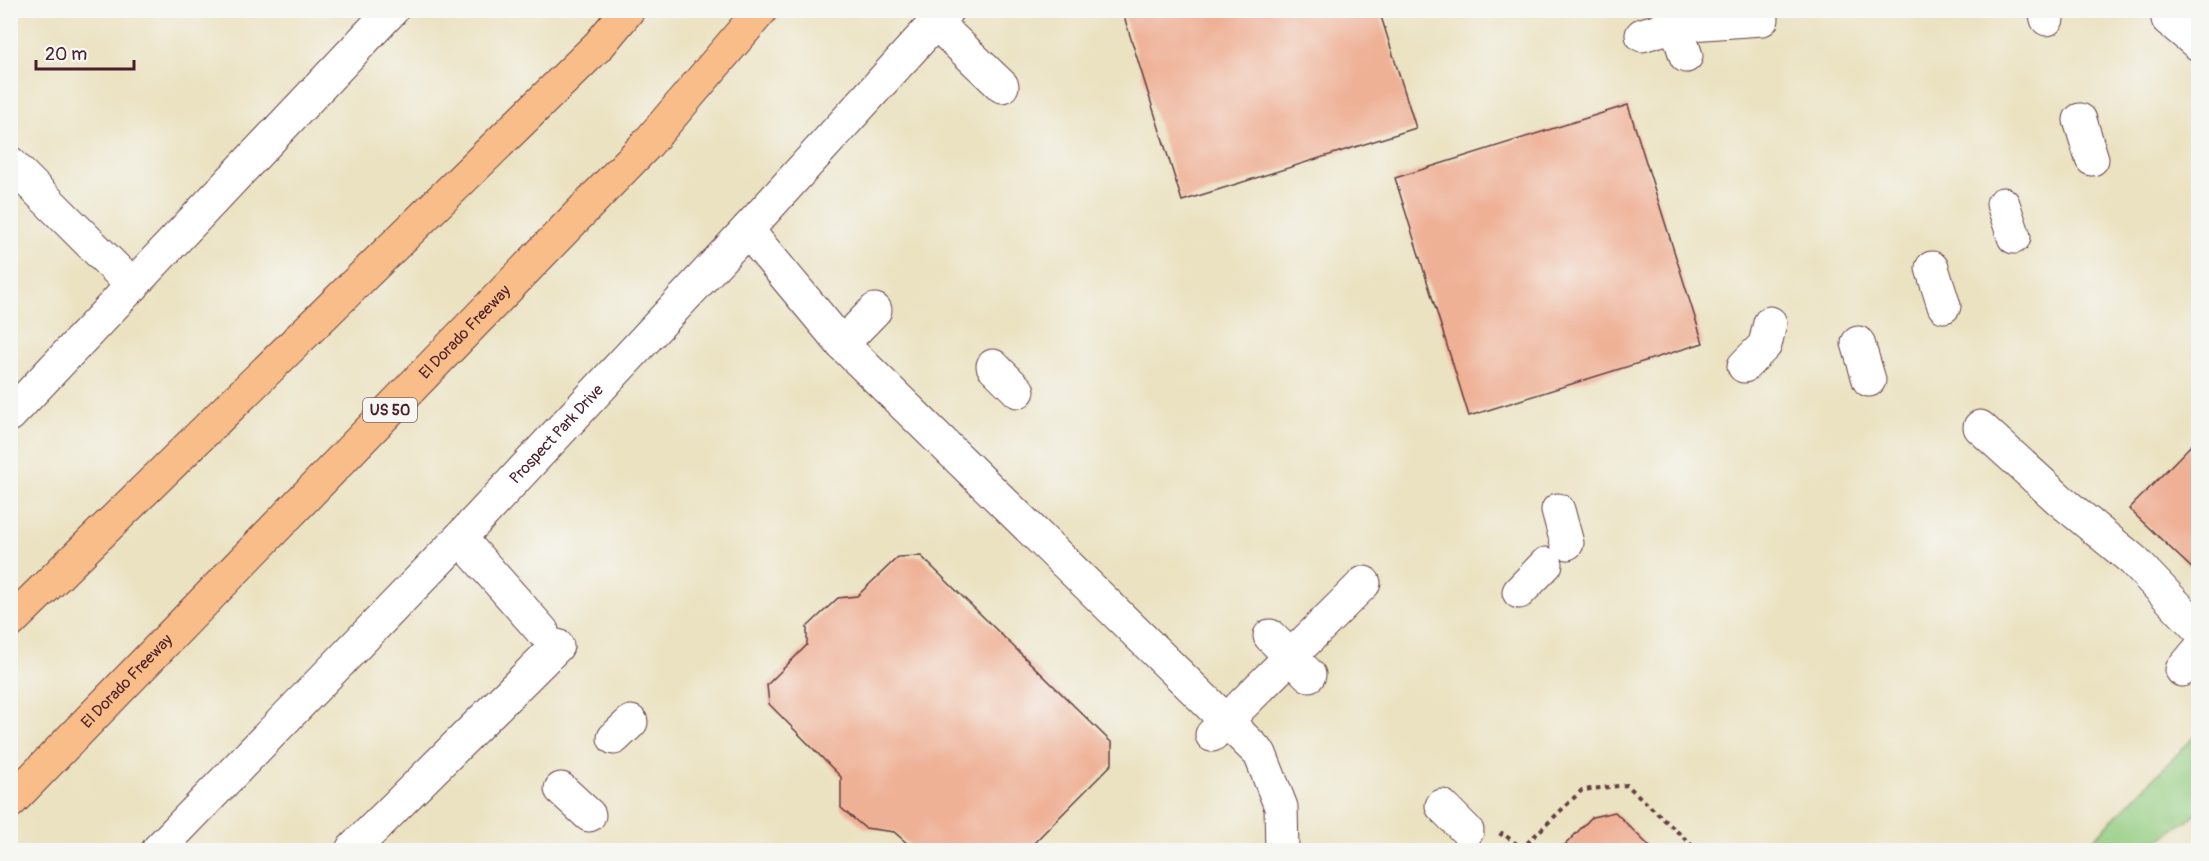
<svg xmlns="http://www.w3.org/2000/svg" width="2209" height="861" viewBox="0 0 2209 861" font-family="Pangolin,sans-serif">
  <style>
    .grass { fill: #94cd81; stroke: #6f7656; stroke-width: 1.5 }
    .building { fill: #efb196 }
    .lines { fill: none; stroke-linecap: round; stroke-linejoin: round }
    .minor-casing { stroke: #623c42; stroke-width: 35 }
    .highway-casing { stroke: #623c42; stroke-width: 35 }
    .path { stroke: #623c42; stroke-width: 4; stroke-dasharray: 4.5 4.5; stroke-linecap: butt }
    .minor { stroke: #fff; stroke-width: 33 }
    .highway { stroke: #f8bd88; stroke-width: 33 }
    .labels { text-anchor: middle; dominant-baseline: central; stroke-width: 6; stroke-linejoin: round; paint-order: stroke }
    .shield { fill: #f6f6f2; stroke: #7e6067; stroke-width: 1.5 }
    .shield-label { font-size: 15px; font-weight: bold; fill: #4a1f2b }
    .street-label { font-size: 16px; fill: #4a1f2b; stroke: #f6f6f2 }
  </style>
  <rect width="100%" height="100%" fill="#f6f6f2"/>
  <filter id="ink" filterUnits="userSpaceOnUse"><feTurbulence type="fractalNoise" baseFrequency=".0167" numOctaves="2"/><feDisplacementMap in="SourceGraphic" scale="12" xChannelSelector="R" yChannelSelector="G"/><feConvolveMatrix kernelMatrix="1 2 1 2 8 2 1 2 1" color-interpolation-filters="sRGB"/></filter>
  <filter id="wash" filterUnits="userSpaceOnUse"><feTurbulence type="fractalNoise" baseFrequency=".008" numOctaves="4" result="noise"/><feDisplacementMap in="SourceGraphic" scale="24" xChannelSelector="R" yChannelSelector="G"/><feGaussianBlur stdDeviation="1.35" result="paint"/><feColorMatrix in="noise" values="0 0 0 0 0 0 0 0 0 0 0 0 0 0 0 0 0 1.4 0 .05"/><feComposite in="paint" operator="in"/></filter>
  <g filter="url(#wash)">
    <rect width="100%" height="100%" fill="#ebe2c1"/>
    <path class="grass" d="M2198,733V812L2145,850H2083Z"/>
    <g id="blocks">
      <path class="building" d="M1122,10H1379L1416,128L1182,201Z
        M1628,105L1703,343L1469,416L1395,178Z
        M10,269L15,273L16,313L10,319Z
        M2198,438V574L2129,509Z
        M921,556L1112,743V764L1027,850H915L894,832L865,828L841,808V777L769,704L767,685L807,645V627L838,598L857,596L898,557Z
        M1615,812L1653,850H1560L1592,817Z"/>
    </g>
  </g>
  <g filter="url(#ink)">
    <use href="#blocks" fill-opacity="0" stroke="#623c42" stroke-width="1.5"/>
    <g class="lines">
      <defs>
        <g id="minor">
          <path d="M1671,10L1686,56"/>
          <path d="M2045,10L2047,19"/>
          <path d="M2168,19L2198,44"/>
          <path d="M935,22L1002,86"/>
          <path d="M1642,35L1676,25L1762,19L1759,10"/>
          <path d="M2080,120L2092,159"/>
          <path d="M10,163L133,286"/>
          <path d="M2003,204L2014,237"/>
          <path d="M747,230L842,344L1260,754L1281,807L1282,850"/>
          <path d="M1932,268L1944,306"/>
          <path d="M1858,343L1869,380"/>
          <path d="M842,344L875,310"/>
          <path d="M993,366L1018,391"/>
          <path d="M1744,366L1765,345L1770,323"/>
          <path d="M10,415L392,10"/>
          <path d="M1980,427L2060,500L2133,560L2198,628"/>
          <path d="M1558,510L1567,543"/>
          <path d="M460,538L542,631"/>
          <path d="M1519,592L1546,564"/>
          <path d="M1270,636L1309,675"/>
          <path d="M2182,670L2198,651"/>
          <path d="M1212,735L1364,583"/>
          <path d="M614,738L631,722"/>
          <path d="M561,789L589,815"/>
          <path d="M1442,806L1467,831"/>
          <path id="s1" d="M158,850L460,538L747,230L947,10"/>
          <path d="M352,850L557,646"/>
        </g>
        <g id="highway">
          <path d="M10,622L599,45L628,10"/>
          <path id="s2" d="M10,802L648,143L761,10"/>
        </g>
      </defs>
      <use href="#minor" class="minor-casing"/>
      <use href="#highway" class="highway-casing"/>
      <path class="path" d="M1500,836L1502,833L1522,848L1582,790L1627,785L1697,850"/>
      <use href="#minor" class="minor"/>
      <use href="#highway" class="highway"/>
    </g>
  </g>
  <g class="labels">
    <rect class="shield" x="363" y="398" width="54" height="24" rx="4.5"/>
    <g class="shield-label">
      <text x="390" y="410">US 50</text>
    </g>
    <g class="street-label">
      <text stroke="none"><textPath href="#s2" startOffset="654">El Dorado Freeway</textPath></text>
      <text stroke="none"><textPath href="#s1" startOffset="576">Prospect Park Drive</textPath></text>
      <text stroke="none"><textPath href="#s2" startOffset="168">El Dorado Freeway</textPath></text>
    </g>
  </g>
  <rect width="2209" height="861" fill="none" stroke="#f6f6f2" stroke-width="36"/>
  <path d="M36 60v9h98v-9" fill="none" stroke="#4a1f2b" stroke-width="3"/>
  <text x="45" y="60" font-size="18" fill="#4a1f2b" stroke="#f6f6f2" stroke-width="4.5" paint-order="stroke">20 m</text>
</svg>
